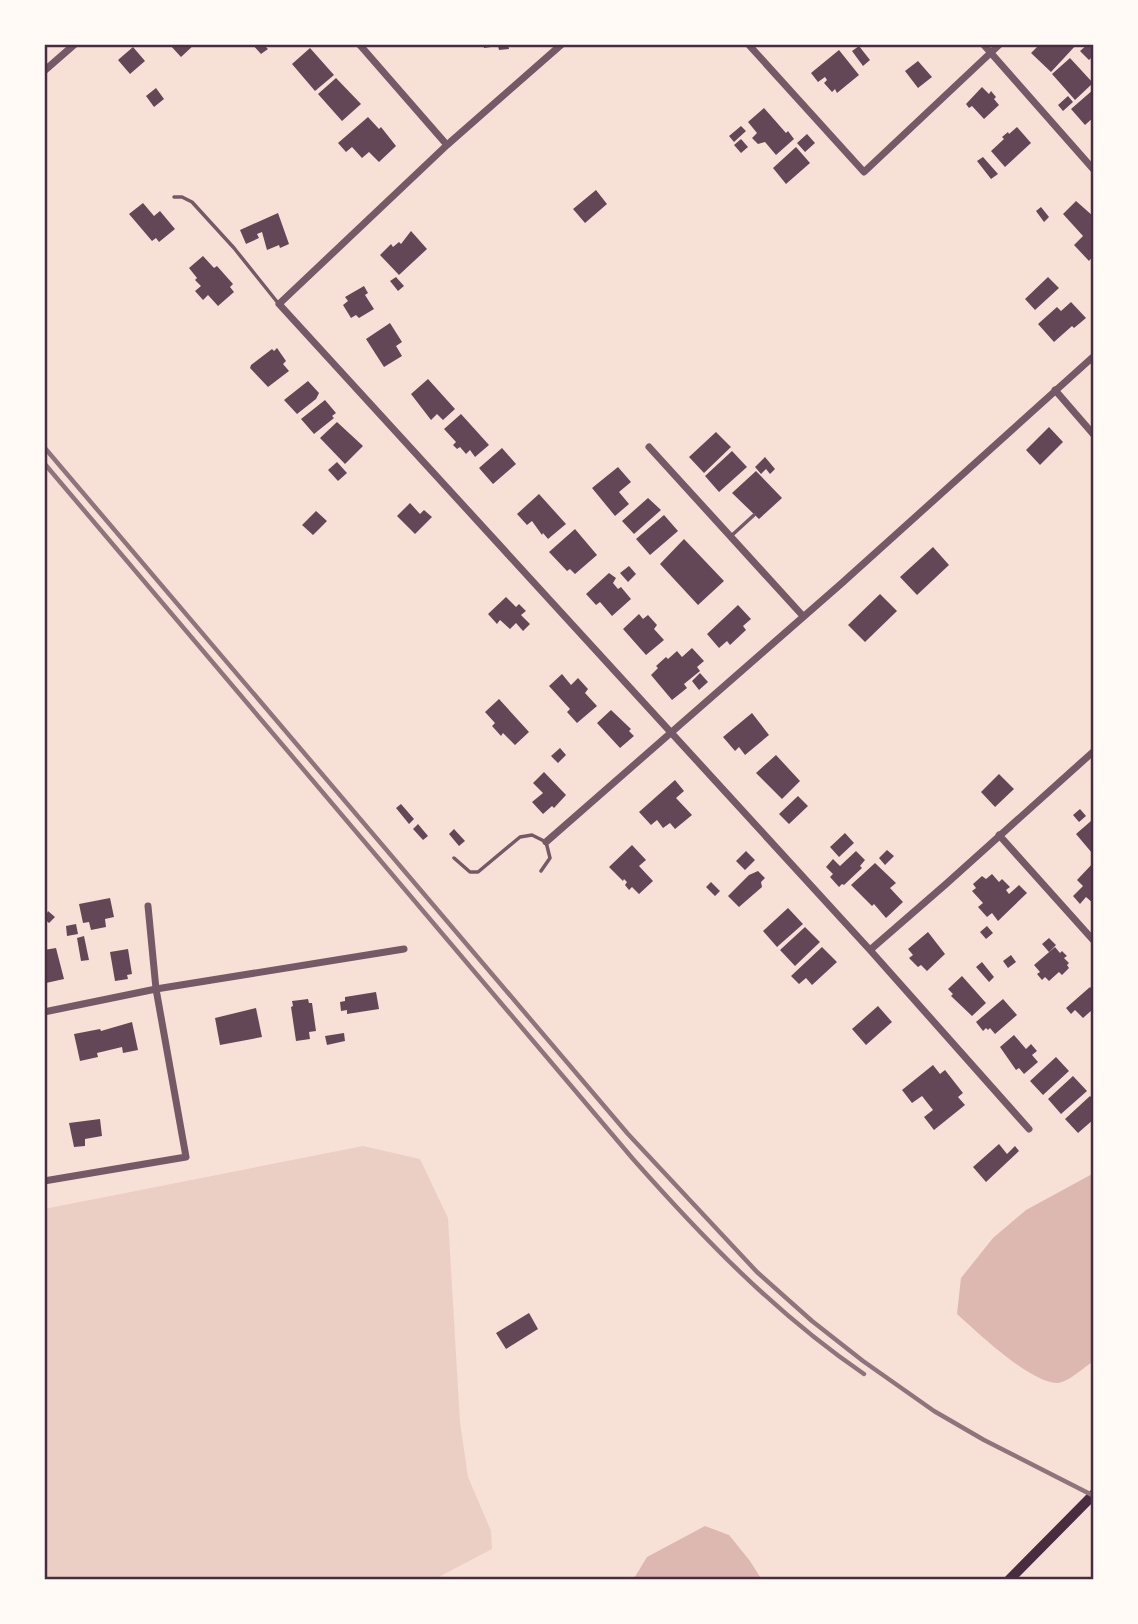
<svg xmlns="http://www.w3.org/2000/svg" width="1138" height="1624" viewBox="0 0 1138 1624" font-family="'Crimson Pro',serif">
  <style>
    .green { fill: #ebcfc5 }
    .water { fill: #dcb8b0 }
    .building { fill: #644757 }
    .lines { fill: none; stroke-linecap: round; stroke-linejoin: round }
    .service { stroke: #755966; stroke-width: 3.5 }
    .minor { stroke: #755966; stroke-width: 7 }
    .secondary { stroke: #4a2c40; stroke-width: 10 }
    .rail { stroke: #8f747c; stroke-width: 4.5 }
    .neatline { fill: none; stroke: #4a2c40; stroke-width: 2.5 }
  </style>
  <rect width="100%" height="100%" fill="#f7e1d7"/>
  <path class="green" d="M363,1146L420,1159L448,1218L460,1422L468,1477L491,1531L492,1549L433,1580H44V1209Z"/>
  <path class="water" d="M1094,1173V1361C1084,1367 1073,1378 1062,1382C1038,1391 975,1330 957,1314L961,1278L993,1238L1026,1210Z
    M705,1526L729,1535L750,1561L762,1580H633L647,1557Z"/>
  <path class="building" d="M169,44H195L181,57Z
    M252,44H263L268,49L261,54Z
    M483,44H508L509,49L499,50L498,46L484,48Z
    M1040,44H1077L1051,72L1031,53Z
    M1088,44L1094,51V55L1089,60L1080,51Z
    M859,46L870,60L863,66L852,51Z
    M133,47L145,61L130,74L118,60Z
    M310,48L334,75L315,91L292,64Z
    M839,50L859,75L837,93L835,89L832,92L824,83L827,80L825,77L818,82L811,73Z
    M1070,58L1093,83L1075,100L1052,74Z
    M918,61L932,77L918,88L905,71Z
    M336,78L361,104L342,121L318,94Z
    M982,87L989,94L991,91L996,97L994,99L999,105L984,119L972,106L969,108L966,104Z
    M156,88L164,99L154,107L146,96Z
    M1094,89V117L1085,125L1071,109Z
    M1068,96L1073,102L1063,111L1058,105Z
    M764,108L786,133L788,131L794,139L776,155L765,142L758,144L752,138L757,133L748,122Z
    M368,117L379,129L381,127L396,146L379,162L369,152L362,158L352,147L346,152L338,143Z
    M741,126L746,131L734,142L729,136Z
    M1017,127L1031,143L1005,167L991,151L1004,139L1002,137L1008,132L1009,134Z
    M807,134L815,143L805,152L797,143Z
    M741,139L748,147L741,153L734,145Z
    M796,147L810,163L786,184L773,168Z
    M983,157L998,174L991,179L977,161Z
    M596,190L607,204L585,223L573,209Z
    M1076,201L1093,216L1094,215V255L1089,261L1074,245L1083,236L1063,214Z
    M143,203L154,216L160,211L175,229L159,242L156,238L152,241L129,214Z
    M1041,207L1049,217L1044,222L1036,211Z
    M278,213L289,244L280,248L279,245L267,250L262,232L257,234L259,238L246,244L240,230Z
    M411,231L427,249L399,275L380,255L391,244L393,247L399,242L401,244Z
    M203,256L214,268L217,266L233,284L230,287L234,292L218,306L208,295L203,300L195,291L201,286L195,280L197,278L189,268Z
    M396,277L404,286L398,291L390,281Z
    M1048,277L1059,288L1035,310L1025,299Z
    M364,286L368,293L365,295L374,309L359,318L356,315L351,318L343,305L348,301L345,297Z
    M1071,302L1086,318L1074,328L1072,326L1054,342L1038,324L1057,307L1061,311Z
    M390,323L402,342L396,346L402,356L384,367L366,339Z
    M277,348L286,361L283,364L289,371L268,387L250,368L251,365L272,349L274,351Z
    M428,379L455,409L443,420L437,414L431,420L411,394Z
    M308,381L319,393L316,399L297,414L284,400Z
    M325,400L336,413L332,416L334,418L314,434L301,419Z
    M461,414L489,445L475,457L470,450L466,454L460,447L457,449L453,445L456,442L444,429Z
    M337,422L363,446L345,464L320,438Z
    M1049,427L1063,442L1040,465L1026,450Z
    M716,432L731,447L704,473L689,457Z
    M502,448L516,464L493,484L479,468Z
    M732,451L747,467L719,492L705,476Z
    M765,457L775,469L770,474L766,469L761,474L755,467Z
    M337,462L347,473L338,481L328,470Z
    M618,467L631,482L619,492L629,504L615,516L592,488Z
    M756,471L782,498L759,519L732,493Z
    M539,494L566,524L548,539L543,533L542,535L532,521L527,525L517,514Z
    M648,498L661,510L634,534L622,521Z
    M410,503L420,514L424,510L432,517L415,534L397,516Z
    M316,511L327,521L313,535L302,525Z
    M664,515L678,531L650,555L636,539Z
    M575,529L597,555L575,574L570,569L567,571L549,552Z
    M684,539L724,581L698,605L660,564Z
    M933,547L949,565L917,595L900,577Z
    M629,566L636,574L628,582L620,573Z
    M609,573L616,578L613,583L618,589L621,587L631,599L612,616L600,602L596,605L586,594Z
    M880,594L897,611L865,642L848,625Z
    M506,597L516,607L519,604L526,611L521,615L530,624L523,631L516,623L510,629L500,620L497,624L488,614Z
    M738,605L751,619L743,626L746,630L730,645L727,641L719,648L707,634Z
    M639,614L643,619L648,615L657,625L654,629L664,640L646,655L623,629Z
    M692,648L704,661L697,667L700,671L684,684L687,688L672,700L651,675L658,668L656,666L666,657L668,659L677,651L682,657Z
    M700,673L708,682L699,690L692,681Z
    M562,674L571,685L578,678L588,689L585,693L597,706L577,723L567,712L570,709L549,686Z
    M499,699L529,732L515,745L503,733L501,736L492,726L495,723L485,712Z
    M611,710L631,729L629,731L634,736L620,748L597,723Z
    M752,713L769,735L745,755L739,747L735,751L723,737Z
    M560,748L566,755L558,763L551,756Z
    M776,755L800,781L782,799L756,773Z
    M544,772L566,795L554,808L552,806L543,814L532,802L543,793L533,783Z
    M999,774L1014,789L995,807L981,792Z
    M675,780L684,791L676,798L692,815L675,829L670,823L663,828L657,820L651,825L639,812Z
    M798,796L808,806L789,824L779,814Z
    M401,804L414,819L409,824L396,808Z
    M1080,809L1086,816L1079,822L1073,815Z
    M1091,821L1094,825L1092,853L1076,834Z
    M418,824L428,836L423,840L413,829Z
    M454,829L465,841L459,846L449,834Z
    M845,833L854,843L839,857L830,847Z
    M632,845L646,860L639,866L653,881L639,894L632,887L629,890L625,885L627,882L624,879L623,881L609,867Z
    M887,850L894,856L885,865L879,858Z
    M746,851L755,860L745,870L736,861Z
    M856,851L865,860L860,866L862,868L844,885L842,884L839,887L830,877L833,874L826,867L833,859L840,866Z
    M1094,862V904L1086,897L1080,904L1073,896L1083,886L1077,880Z
    M875,863L896,883L890,888L903,902L886,918L874,904L872,906L851,885Z
    M758,871L765,878L761,882L762,887L739,907L728,896L749,875Z
    M992,874L999,882L1002,879L1010,887L1006,890L1009,894L1019,885L1027,893L998,921L992,913L987,917L978,907L983,903L972,891L976,888L973,884L982,876L986,879Z
    M711,882L720,891L715,896L706,887Z
    M110,898L114,917L105,919L106,927L91,930L89,922L83,923L79,904Z
    M788,908L803,924L777,947L763,931Z
    M48,911L55,917L49,923L44,919Z
    M76,924L78,934L67,936L66,926Z
    M987,926L993,933L986,939L980,932Z
    M805,927L820,942L795,966L780,950Z
    M928,932L945,954L927,971L921,965L918,967L909,958L913,955L908,949Z
    M84,936L89,960L81,961L77,938Z
    M1049,938L1056,945L1049,952L1042,944Z
    M822,947L837,962L812,985L806,978L799,984L791,976Z
    M1055,947L1060,953L1062,951L1067,956L1064,958L1069,963L1067,965L1069,968L1062,975L1059,972L1049,981L1045,977L1042,980L1037,974L1040,972L1034,965Z
    M56,948L64,979L46,983L44,950Z
    M128,949L132,974L127,975L128,979L115,981L110,952Z
    M1011,955L1016,962L1008,968L1003,961Z
    M982,962L994,977L989,982L976,967Z
    M962,976L986,1003L972,1016L951,996L953,994L948,989Z
    M1090,987L1094,991V1012L1092,1010L1083,1018L1075,1010L1071,1014L1066,1008Z
    M376,992L379,1009L347,1014V1010L341,1011L340,1002L345,1001V997Z
    M308,999L309,1003H312L316,1031L309,1032L310,1039L296,1041L291,1007L293,1006L292,1001Z
    M1003,999L1017,1015L995,1034L990,1028L988,1030L986,1028L983,1031L976,1022Z
    M878,1006L892,1022L866,1045L852,1029Z
    M256,1008L262,1037L220,1045L215,1018Z
    M132,1022L138,1050L123,1053L122,1047L97,1053L98,1057L80,1061L74,1034L100,1029L101,1031Z
    M344,1033L345,1041L327,1045L325,1036Z
    M1014,1035L1026,1049L1031,1044L1037,1051L1032,1055L1038,1062L1024,1074L1019,1068L1016,1070L1000,1047Z
    M1056,1057L1069,1071L1043,1095L1030,1081Z
    M933,1065L940,1074L945,1070L963,1093L958,1097L965,1105L934,1130L924,1117L933,1110L922,1096L912,1103L902,1090Z
    M1073,1076L1087,1091L1061,1114L1048,1099Z
    M1090,1096L1094,1100V1119L1078,1133L1065,1119Z
    M100,1119L102,1136L85,1139V1146L74,1147L69,1123Z
    M999,1144L1007,1154L1015,1146L1019,1151L986,1182L973,1167Z
    M529,1313L538,1329L506,1349L496,1333Z"/>
  <g class="lines">
    <path class="service" d="M174,197H182L192,202L234,248L278,303
      M730,537L754,515
      M454,858L470,872H478L520,837L532,835L546,842L550,858L541,871"/>
    <path class="minor" d="M359,44L447,145
      M562,44L447,145L279,304L870,950L1029,1129
      M748,44L864,172L1000,44
      M983,44L1094,170
      M44,71L75,44
      M1055,390L1094,435
      M649,447L803,616
      M999,835L1094,941
      M546,842L842,583L1094,356
      M870,950L946,884L1094,751
      M44,1012L156,989L404,949
      M44,1181L186,1157L156,989L148,906"/>
    <path class="secondary" d="M1009,1580L1094,1494"/>
    <path class="rail" d="M44,447L628,1134L757,1272L812,1321L863,1361L934,1411L984,1440L1094,1496
      M44,463L633,1159C703,1238 776,1314 864,1374"/>
  </g>
  <rect width="1138" height="1624" fill="none" stroke="#fffaf5" stroke-width="91"/>
  <rect x="46" y="46" width="1046" height="1532" class="neatline"/>
</svg>
